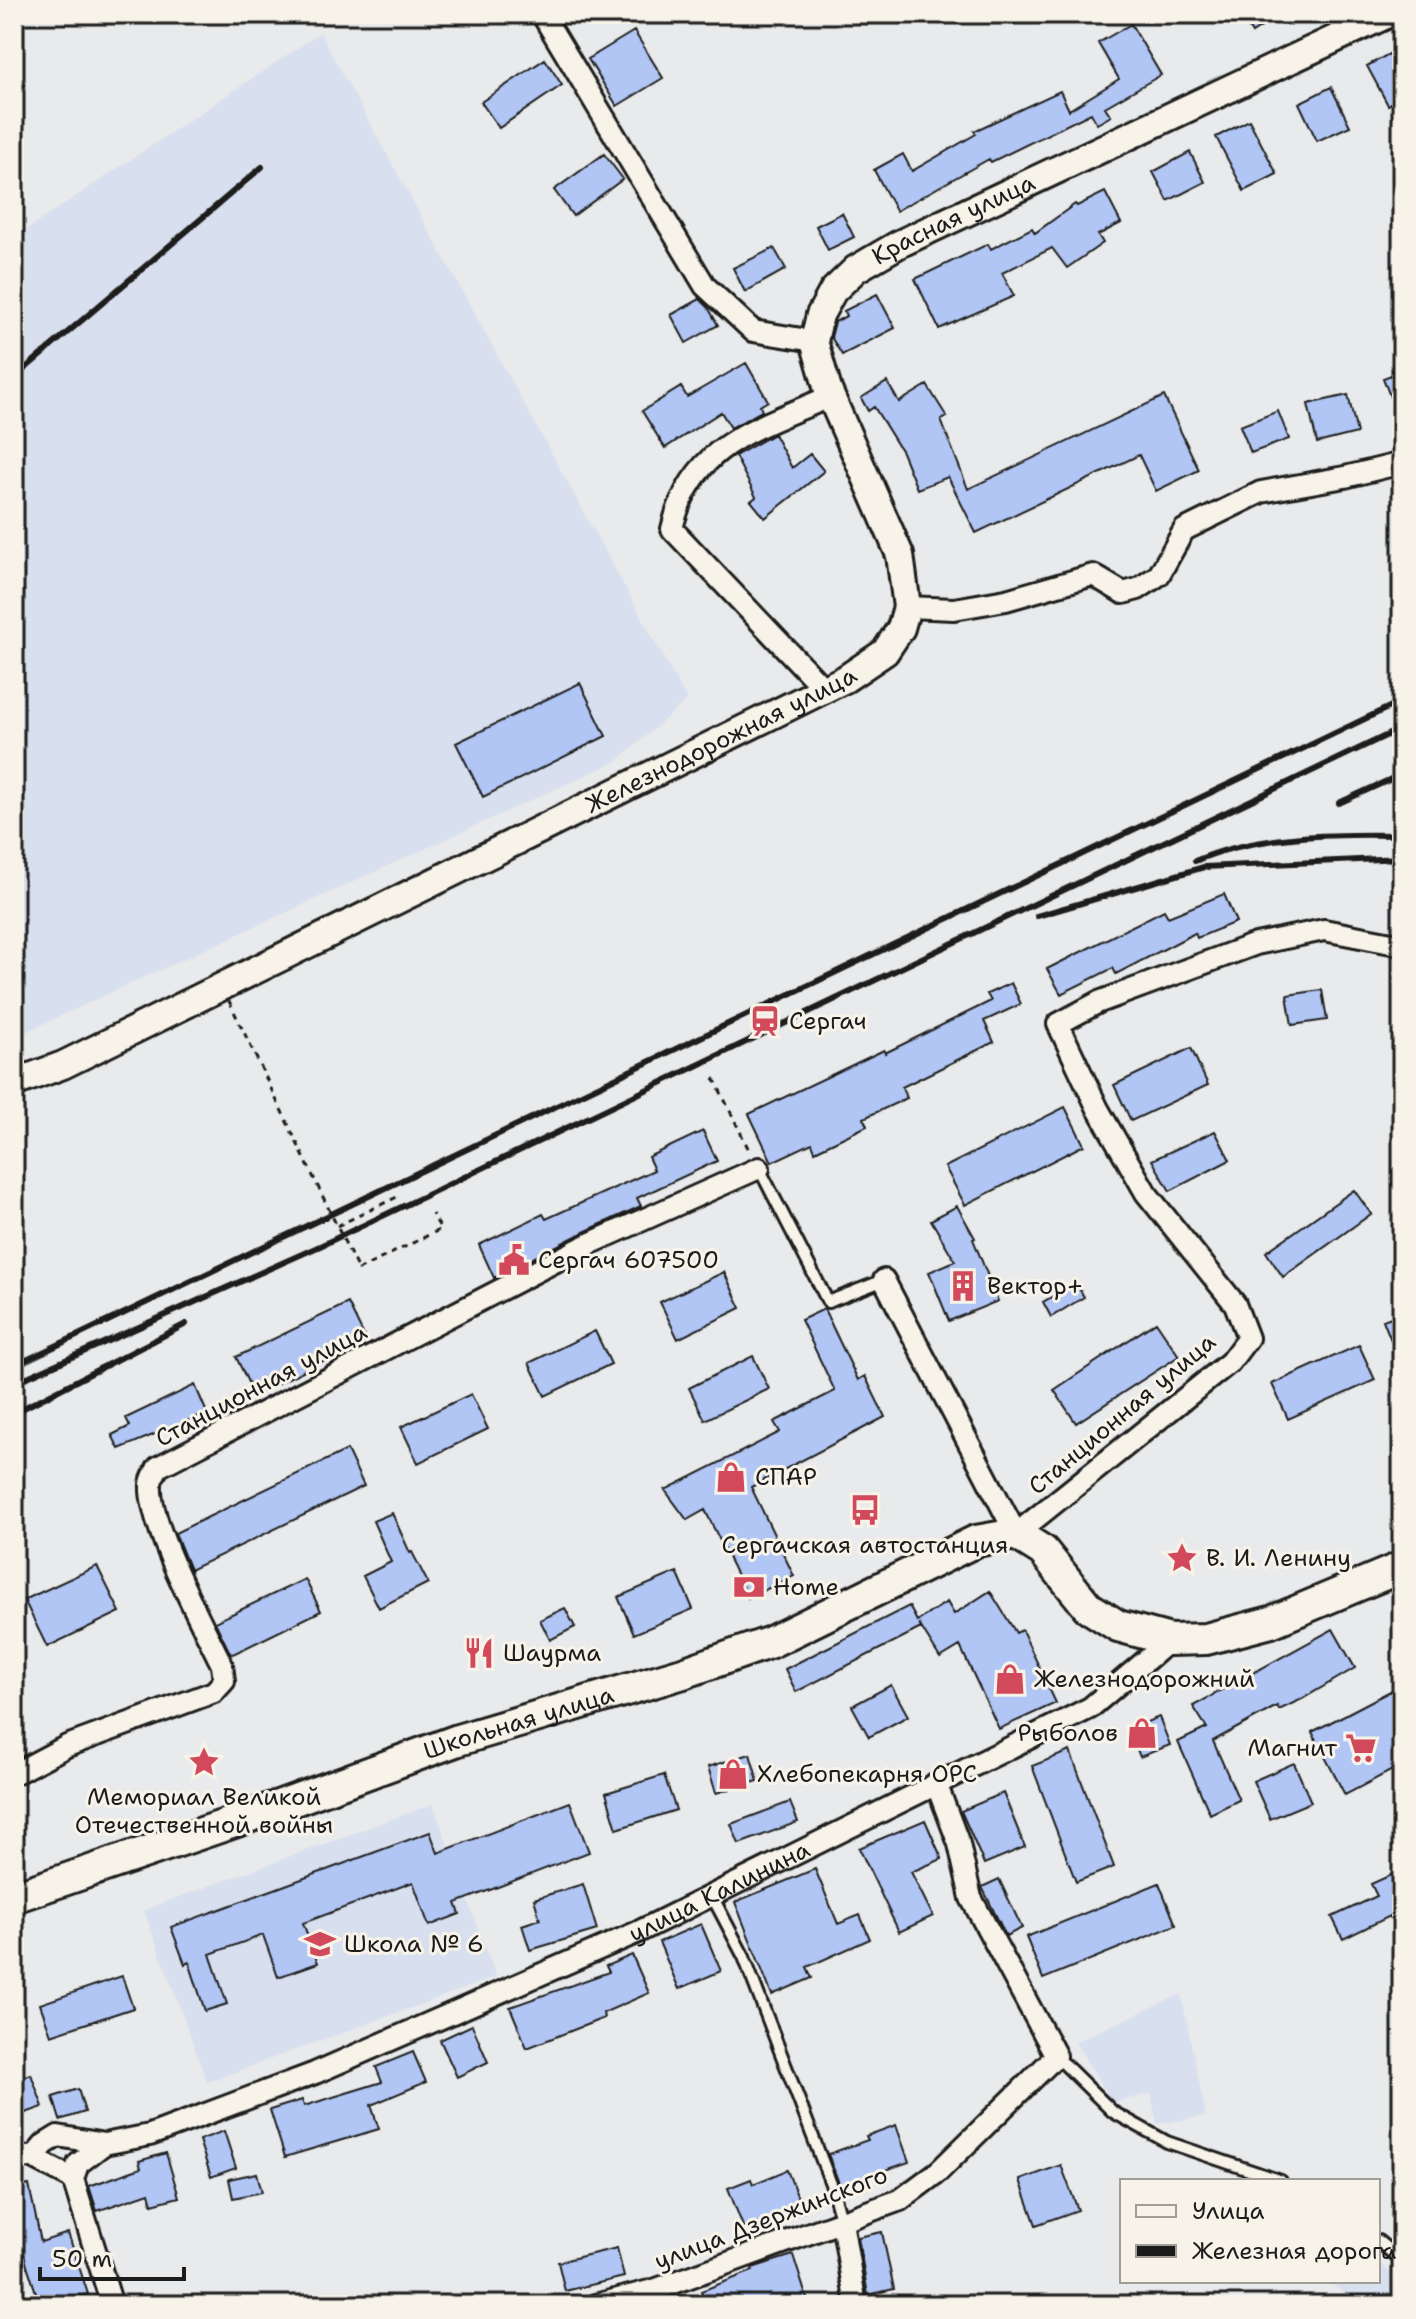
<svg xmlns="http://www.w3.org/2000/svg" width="1416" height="2319" viewBox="0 0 1416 2319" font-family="'Shantell Sans',sans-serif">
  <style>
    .built { fill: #d8dfee }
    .building { fill: #b1c6f5; stroke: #1c1c1c; stroke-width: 2 }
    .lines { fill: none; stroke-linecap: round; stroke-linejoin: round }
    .service-casing { stroke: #1c1c1c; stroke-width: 16 }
    .minor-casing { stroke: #1c1c1c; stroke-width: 26 }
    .tertiary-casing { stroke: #1c1c1c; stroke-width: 32 }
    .secondary-casing { stroke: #1c1c1c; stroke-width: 36 }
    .path { stroke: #1c1c1c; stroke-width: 3; stroke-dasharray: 6 6; stroke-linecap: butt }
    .service { stroke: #f7f3e8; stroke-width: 10 }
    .minor { stroke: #f7f3e8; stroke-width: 20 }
    .tertiary { stroke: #f7f3e8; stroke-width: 26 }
    .secondary { stroke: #f7f3e8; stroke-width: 30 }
    .rail { stroke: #1c1c1c; stroke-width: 6 }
    .path-bridge { stroke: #1c1c1c; stroke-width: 3; stroke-dasharray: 6 6; stroke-linecap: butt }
    .labels { text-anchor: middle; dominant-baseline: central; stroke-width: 6; stroke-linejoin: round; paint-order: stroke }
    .street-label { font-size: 24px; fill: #1c1c1c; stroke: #f7f3e8 }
    .poi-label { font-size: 24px; fill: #1c1c1c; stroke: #f7f3e8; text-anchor: start }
  </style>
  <rect width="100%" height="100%" fill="#e9eaeb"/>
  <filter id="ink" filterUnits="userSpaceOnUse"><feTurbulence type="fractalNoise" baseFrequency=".0125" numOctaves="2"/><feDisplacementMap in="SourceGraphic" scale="16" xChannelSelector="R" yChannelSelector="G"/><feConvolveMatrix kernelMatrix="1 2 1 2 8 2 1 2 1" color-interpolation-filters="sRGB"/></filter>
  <g filter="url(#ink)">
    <path class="built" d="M320,33L687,700L617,761L14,1037V238Z
      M433,1804L496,1977L207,2082L144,1910Z
      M1181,1994L1206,2116L1157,2124L1151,2093L1113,2103L1075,2042Z
      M1378,2262L1402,2283V2305H1362L1326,2281H1378Z"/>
    <path class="building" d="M1240,14H1281L1252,33Z
      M1131,24L1161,75L1105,107L1111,116L1097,124L1091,113L991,162L989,159L896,211L874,170L903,154L912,171L976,134L974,131L1060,91L1069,110L1119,79L1098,43Z
      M634,31L663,78L617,106L588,59Z
      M1402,47V97L1388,105L1367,66Z
      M545,59L562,85L499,128L481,102Z
      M1331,87L1350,126L1317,141L1299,103Z
      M1249,120L1277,174L1244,191L1216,137Z
      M1190,152L1205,182L1168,201L1153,172Z
      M604,154L623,179L573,216L554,190Z
      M1105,192L1121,223L1098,235L1103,243L1067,268L1052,248L1002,273L1014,296L939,329L915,279L988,244L991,249L1032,228L1035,233L1075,204L1077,206Z
      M842,213L854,237L828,250L816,226Z
      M774,248L786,269L745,292L733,268Z
      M877,294L895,328L842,355L831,337L835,322L846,316L844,311Z
      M700,299L708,307L718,325L686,343L671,315Z
      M746,363L768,401L760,406L762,411L731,428L721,412L665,448L642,411L681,387L687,397Z
      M1402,371V425H1401L1383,378Z
      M887,382L899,402L927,385L947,417L941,420L968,489L1164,396L1199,470L1156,491L1139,455L976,533L948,477L917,489L902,452L874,407L868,411L861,398Z
      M1348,395L1357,433L1317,443L1308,404Z
      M1278,411L1289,439L1251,453L1240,426Z
      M774,434L792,468L810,454L824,471L765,518L751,501L756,497L735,456Z
      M580,683L606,736L483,797L456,743Z
      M1224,894L1236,922L1197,938L1195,933L1116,974L1113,968L1061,994L1047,969L1164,910L1168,917Z
      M1011,983L1021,1004L984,1021L994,1042L902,1087L907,1098L864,1118L867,1126L815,1151L812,1143L772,1162L749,1114L884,1050L885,1053L991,1001L987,994Z
      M1322,990L1327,1020L1292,1025L1287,995Z
      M1191,1048L1208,1085L1131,1121L1114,1085Z
      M1065,1107L1084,1145L965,1205L945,1167Z
      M703,1131L717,1161L637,1198L641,1206L584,1232L494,1278L479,1245L543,1214L546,1219L654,1170L648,1157Z
      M1215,1131L1230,1160L1170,1191L1152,1160Z
      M1354,1190L1371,1214L1283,1277L1266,1252Z
      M957,1206L975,1238L973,1239L998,1301L949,1321L929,1272L955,1261L931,1220Z
      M724,1272L741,1308L678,1339L660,1302Z
      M1076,1283L1084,1297L1051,1317L1043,1302Z
      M348,1303L366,1340L254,1395L236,1357Z
      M824,1309L858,1380L865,1376L885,1417L751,1487L794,1576L748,1598L705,1510L687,1520L665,1490L780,1432L774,1422L835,1391L801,1320Z
      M1402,1313V1365H1401L1383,1320Z
      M1156,1322L1179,1356L1076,1423L1054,1390Z
      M595,1331L611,1364L545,1396L529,1363Z
      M1359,1345L1375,1380L1288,1419L1272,1384Z
      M753,1356L769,1389L705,1420L689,1388Z
      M195,1385L207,1413L119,1449L112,1435L130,1426L126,1418Z
      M471,1394L488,1429L418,1463L401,1427Z
      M347,1450L364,1486L190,1570L175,1533Z
      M392,1513L410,1553L412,1552L428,1583L379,1608L363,1576L391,1562L373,1521Z
      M97,1566L120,1612L47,1647L24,1600Z
      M677,1572L693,1609L634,1634L618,1597Z
      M305,1579L321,1611L231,1655L215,1622Z
      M990,1591L1016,1633L1022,1630L1056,1703L999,1729L960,1646L940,1658L919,1624L921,1628L796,1692L785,1669L909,1606L917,1621L947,1602L954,1614Z
      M565,1608L575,1627L550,1640L540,1620Z
      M1333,1629L1355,1668L1302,1699L1279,1710L1277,1706L1213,1741L1239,1800L1210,1814L1178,1742L1207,1728L1193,1706Z
      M891,1685L908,1716L869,1737L852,1706Z
      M1402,1685V1765L1345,1795L1312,1732Z
      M1159,1717L1170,1745L1140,1757L1129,1729Z
      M1070,1751L1114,1867L1076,1882L1032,1766Z
      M750,1754L758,1781L716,1793L708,1767Z
      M1294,1763L1311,1802L1270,1819L1253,1781Z
      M664,1775L676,1810L617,1829L606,1793Z
      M1003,1793L1025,1847L984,1864L961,1811Z
      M570,1802L589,1852L456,1903L460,1914L429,1926L413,1882L303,1923L318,1963L278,1977L263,1935L210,1954L227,2004L205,2011L189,1962L185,1964L171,1927L430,1832L438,1853Z
      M790,1802L798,1822L739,1844L731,1824Z
      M925,1820L942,1859L911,1872L933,1916L899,1932L859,1848Z
      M815,1869L838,1924L860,1915L870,1939L807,1967L812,1978L772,1995L735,1902Z
      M1402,1870V1943L1390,1916L1343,1939L1332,1917L1377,1896L1371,1884Z
      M999,1879L1022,1928L1006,1936L982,1887Z
      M1159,1883L1176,1925L1043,1979L1026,1937Z
      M583,1884L597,1930L530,1950L522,1925L540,1919L534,1899Z
      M701,1924L721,1971L679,1989L659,1942Z
      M632,1955L649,1993L603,2013L604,2018L527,2048L510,2007L609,1972L606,1966Z
      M122,1976L133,2008L51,2035L40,2004Z
      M472,2025L488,2062L457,2077L440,2040Z
      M413,2052L426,2082L371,2105L379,2129L285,2157L270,2110L302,2100L304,2106L382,2082L376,2067Z
      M31,2074L43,2107L14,2117V2080Z
      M78,2089L85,2112L60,2120L53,2097Z
      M896,2125L909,2162L840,2186L828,2154L868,2140L866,2136Z
      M224,2131L236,2168L211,2177L199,2140Z
      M166,2153L179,2197L152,2204L149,2193L97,2211L89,2186L141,2168L139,2161Z
      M1061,2165L1078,2210L1036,2225L1020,2180Z
      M787,2170L803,2211L776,2222L774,2218L744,2229L728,2188L751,2179L753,2184Z
      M257,2173L262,2192L233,2198L229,2179Z
      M29,2185L41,2242L68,2233L88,2294L54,2305H40L14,2225V2188Z
      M882,2232L894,2289L868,2295L858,2237Z
      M617,2248L624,2277L565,2291L558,2262Z
      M793,2255L809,2305H706L701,2291L753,2271L752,2268Z"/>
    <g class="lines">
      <defs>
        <path id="service" d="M759,1168L828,1302L884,1280
          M711,1894L744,1957L831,2184L842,2222
          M1056,2056L1113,2112L1167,2142L1281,2181
          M1378,2241L1402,2261"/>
        <g id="minor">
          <path d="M542,14L705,286L753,331L814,341"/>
          <path d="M907,607L954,609L1006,600L1093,575L1123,593L1138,589L1159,575L1184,530L1261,492L1345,477L1402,463"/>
          <path d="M824,689L672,529C692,442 759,428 831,396"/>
          <path d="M884,1280L1016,1534L1230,1362L1248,1338L1235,1304L1146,1193L1098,1109L1058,1024L1099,1002L1256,944L1324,930L1402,945"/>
          <path d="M14,1774L67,1746L214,1692L224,1681L222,1665C203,1625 148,1525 151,1484C151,1479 156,1472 158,1467L589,1244L759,1168"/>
          <path d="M104,2144L78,2164L73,2179L112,2305"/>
          <path id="s1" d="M14,2155L33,2158L45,2144L58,2136L104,2144L150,2135L315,2073L638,1932L1090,1708L1170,1640"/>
          <path d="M33,2158L73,2179"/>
          <path d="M842,2222L856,2305"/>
          <path d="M595,2305L657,2289L900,2200L939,2171L1056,2056L971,1898L959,1844L936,1783"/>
        </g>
        <g id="tertiary">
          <path id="s2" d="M14,1083L63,1065L845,679L885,652L901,628L907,607L900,555L828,390L814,341L820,315L833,291L856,269L899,244L1388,14"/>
        </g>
        <g id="secondary">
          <path id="s3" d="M14,1897L240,1820L458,1740L683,1673L771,1642L976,1541L1016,1534L1043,1551L1088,1607L1118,1626L1170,1640L1206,1639L1271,1622L1402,1567"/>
        </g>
      </defs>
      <use href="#service" class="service-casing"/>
      <use href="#minor" class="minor-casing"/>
      <use href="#tertiary" class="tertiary-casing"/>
      <use href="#secondary" class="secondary-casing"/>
      <path class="path" d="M714,1078L749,1150
        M337,1226L401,1195
        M358,1270L441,1229L432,1214"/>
      <use href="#service" class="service"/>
      <use href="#minor" class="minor"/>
      <use href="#tertiary" class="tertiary"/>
      <use href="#secondary" class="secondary"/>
      <path class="rail" d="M14,378L262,167
        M1339,803L1402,774
        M1195,861C1256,834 1336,834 1402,835
        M1037,916L1204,867L1402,858
        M14,1366L1402,701
        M14,1383L320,1246L1402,728
        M14,1413L186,1324"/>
      <path class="path-bridge" d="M229,1001L358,1270"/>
    </g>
  </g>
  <defs>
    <symbol id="station-bare" viewBox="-9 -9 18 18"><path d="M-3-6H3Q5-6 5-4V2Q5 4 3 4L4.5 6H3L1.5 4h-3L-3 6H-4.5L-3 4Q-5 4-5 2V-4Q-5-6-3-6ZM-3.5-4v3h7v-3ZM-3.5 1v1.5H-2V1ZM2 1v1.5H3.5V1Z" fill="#d1495b" stroke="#f7f3e8" stroke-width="2.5" paint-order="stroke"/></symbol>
    <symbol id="civic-bare" viewBox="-9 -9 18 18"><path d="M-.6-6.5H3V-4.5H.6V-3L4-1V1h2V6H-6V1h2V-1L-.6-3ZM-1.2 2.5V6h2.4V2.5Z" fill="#d1495b" stroke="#f7f3e8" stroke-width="2.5" paint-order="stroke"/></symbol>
    <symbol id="building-bare" viewBox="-9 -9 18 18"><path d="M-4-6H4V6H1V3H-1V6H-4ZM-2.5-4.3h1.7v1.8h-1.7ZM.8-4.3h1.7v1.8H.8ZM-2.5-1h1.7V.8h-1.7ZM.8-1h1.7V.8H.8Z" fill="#d1495b" stroke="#f7f3e8" stroke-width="2.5" paint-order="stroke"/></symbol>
    <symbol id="shop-bare" viewBox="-9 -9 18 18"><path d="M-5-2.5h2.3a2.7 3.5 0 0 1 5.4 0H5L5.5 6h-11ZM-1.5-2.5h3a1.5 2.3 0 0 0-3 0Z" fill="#d1495b" stroke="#f7f3e8" stroke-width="2.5" paint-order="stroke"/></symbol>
    <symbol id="bus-bare" viewBox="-9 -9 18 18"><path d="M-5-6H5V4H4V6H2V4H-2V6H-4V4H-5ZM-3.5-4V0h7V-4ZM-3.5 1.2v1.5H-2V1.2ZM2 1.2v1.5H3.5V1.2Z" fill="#d1495b" stroke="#f7f3e8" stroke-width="2.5" paint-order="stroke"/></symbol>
    <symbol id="sight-bare" viewBox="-9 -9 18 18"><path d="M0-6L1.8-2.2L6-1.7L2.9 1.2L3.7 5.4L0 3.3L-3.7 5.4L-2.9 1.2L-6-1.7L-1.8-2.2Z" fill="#d1495b" stroke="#f7f3e8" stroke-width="2.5" paint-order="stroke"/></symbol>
    <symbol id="bank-bare" viewBox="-9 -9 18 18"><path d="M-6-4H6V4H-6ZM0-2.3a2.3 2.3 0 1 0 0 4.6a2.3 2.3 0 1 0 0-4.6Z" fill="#d1495b" stroke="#f7f3e8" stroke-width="2.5" paint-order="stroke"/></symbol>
    <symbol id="restaurant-bare" viewBox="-9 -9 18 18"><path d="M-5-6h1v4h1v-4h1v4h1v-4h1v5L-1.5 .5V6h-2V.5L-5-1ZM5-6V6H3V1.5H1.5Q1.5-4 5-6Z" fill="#d1495b" stroke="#f7f3e8" stroke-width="2.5" paint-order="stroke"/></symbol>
    <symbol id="supermarket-bare" viewBox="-9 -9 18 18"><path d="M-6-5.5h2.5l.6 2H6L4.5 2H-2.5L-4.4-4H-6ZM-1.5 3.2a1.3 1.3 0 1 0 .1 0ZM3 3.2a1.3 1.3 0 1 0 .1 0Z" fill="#d1495b" stroke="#f7f3e8" stroke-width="2.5" paint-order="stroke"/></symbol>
    <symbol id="school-bare" viewBox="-9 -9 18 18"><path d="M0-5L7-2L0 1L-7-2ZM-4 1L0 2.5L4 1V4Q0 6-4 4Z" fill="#d1495b" stroke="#f7f3e8" stroke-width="2.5" paint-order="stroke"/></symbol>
  </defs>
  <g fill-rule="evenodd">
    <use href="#station-bare" x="743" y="999" width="44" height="44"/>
    <use href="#civic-bare" x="492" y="1238" width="44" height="44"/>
    <use href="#building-bare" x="941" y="1264" width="44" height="44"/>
    <use href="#shop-bare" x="709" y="1455" width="44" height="44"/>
    <use href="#bus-bare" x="843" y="1488" width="44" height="44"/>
    <use href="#sight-bare" x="1160" y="1536" width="44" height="44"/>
    <use href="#bank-bare" x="727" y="1565" width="44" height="44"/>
    <use href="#restaurant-bare" x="457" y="1631" width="44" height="44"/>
    <use href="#shop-bare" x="988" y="1657" width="44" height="44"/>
    <use href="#shop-bare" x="1120" y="1711" width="44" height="44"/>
    <use href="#supermarket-bare" x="1339" y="1726" width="44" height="44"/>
    <use href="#sight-bare" x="182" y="1740" width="44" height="44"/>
    <use href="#shop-bare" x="711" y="1752" width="44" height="44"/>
    <use href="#school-bare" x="298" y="1922" width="44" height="44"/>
  </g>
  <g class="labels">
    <g class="street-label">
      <text stroke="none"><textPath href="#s2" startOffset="1502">Красная улица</textPath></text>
      <text stroke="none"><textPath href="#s2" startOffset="786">Железнодорожная улица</textPath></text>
      <text transform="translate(261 1385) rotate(-28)">Станционная улица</text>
      <text transform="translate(1122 1414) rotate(-40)">Станционная улица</text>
      <text stroke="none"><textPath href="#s3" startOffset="534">Школьная улица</textPath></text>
      <text stroke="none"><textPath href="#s1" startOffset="766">улица Калинина</textPath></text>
      <text transform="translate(771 2218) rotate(-21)">улица Дзержинского</text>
    </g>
    <g class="poi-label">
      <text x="789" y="1021">Сергач</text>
      <text x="538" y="1260">Сергач 607500</text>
      <text x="987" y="1286">Вектор+</text>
      <text x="755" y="1477">СПАР</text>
      <text x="865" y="1545" text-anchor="middle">Сергачская автостанция</text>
      <text x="1206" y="1558">В. И. Ленину</text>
      <text x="773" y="1587">Home</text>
      <text x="503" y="1653">Шаурма</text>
      <text x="1034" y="1679">Железнодорожний</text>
      <text x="1118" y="1733" text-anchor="end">Рыболов</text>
      <text x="1337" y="1748" text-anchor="end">Магнит</text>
      <text x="757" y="1774">Хлебопекарня ОРС</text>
      <text x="204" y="1797" text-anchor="middle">Мемориал Великой<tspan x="204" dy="28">Отечественной войны</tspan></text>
      <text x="344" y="1944">Школа № 6</text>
    </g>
  </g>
  <rect width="1416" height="2319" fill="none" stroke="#f7f3e8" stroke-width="48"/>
  <rect x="24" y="24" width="1368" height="2271" fill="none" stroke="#1c1c1c" stroke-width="3" filter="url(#ink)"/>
  <rect x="1120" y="2179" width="260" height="104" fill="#f7f3e8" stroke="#9f9d96" stroke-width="2"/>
  <rect x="1136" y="2205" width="40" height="12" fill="#f7f3e8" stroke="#9f9d96" stroke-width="2"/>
  <text x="1192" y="2219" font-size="24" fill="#1c1c1c">Улица</text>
  <rect x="1136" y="2245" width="40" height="12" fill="#1c1c1c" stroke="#9f9d96" stroke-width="2"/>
  <text x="1192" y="2259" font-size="24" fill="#1c1c1c">Железная дорога</text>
  <path d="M40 2267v12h144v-12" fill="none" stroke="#1c1c1c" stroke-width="4"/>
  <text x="52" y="2267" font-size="24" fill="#1c1c1c" stroke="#f7f3e8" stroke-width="6" paint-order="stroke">50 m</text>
</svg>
